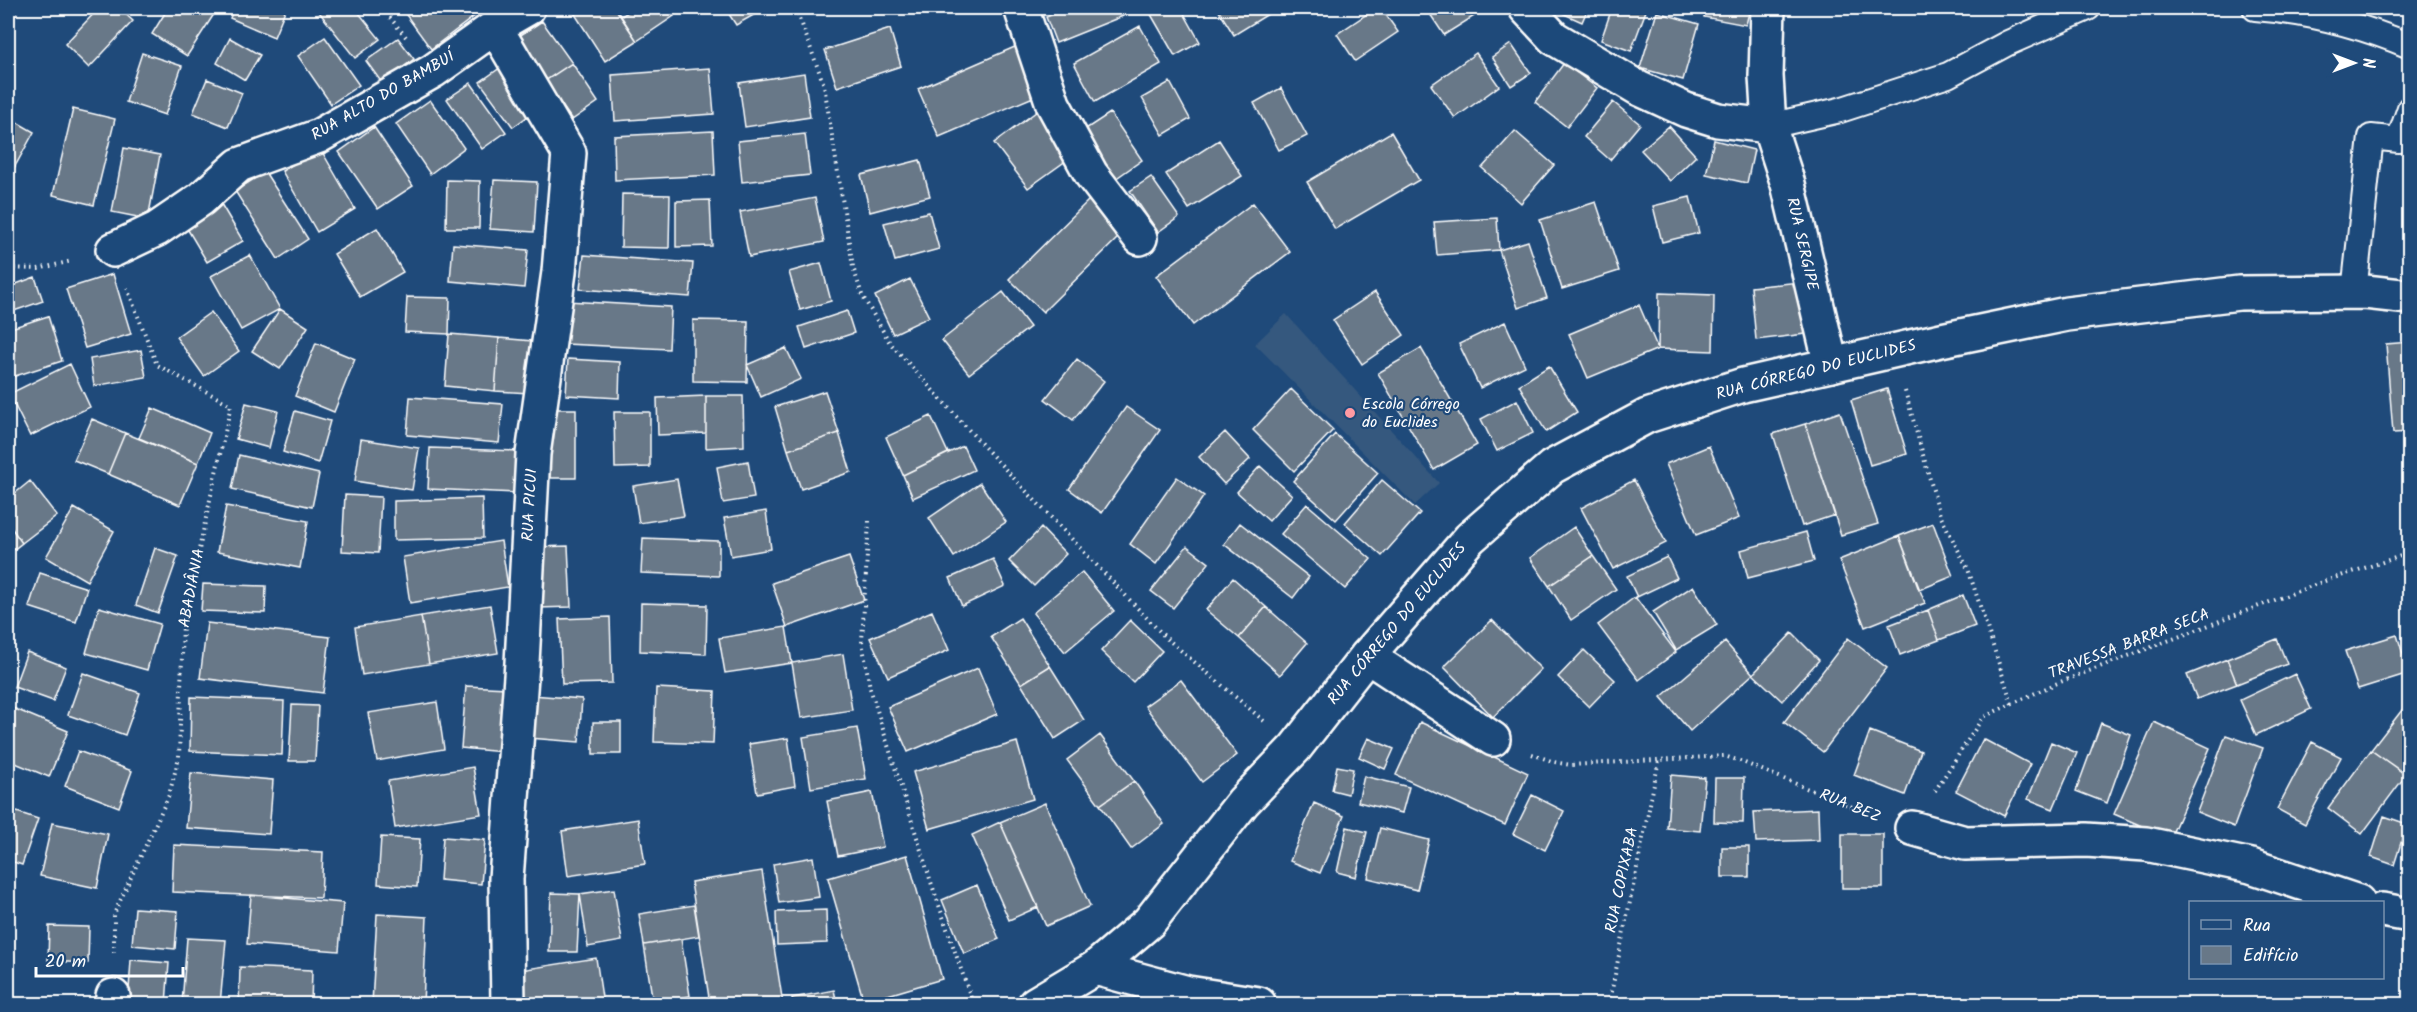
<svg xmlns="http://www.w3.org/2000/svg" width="2417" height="1012" viewBox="0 0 2417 1012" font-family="Kalam,sans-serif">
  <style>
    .built { fill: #35587e }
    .building { fill: #687888; stroke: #fff; stroke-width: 1.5 }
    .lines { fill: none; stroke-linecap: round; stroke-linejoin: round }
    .lane-casing { stroke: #fff; stroke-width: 28 }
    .street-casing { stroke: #fff; stroke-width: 38 }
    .secondary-casing { stroke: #fff; stroke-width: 38 }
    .path { stroke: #fff; stroke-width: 4; stroke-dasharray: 1.5 4.5; stroke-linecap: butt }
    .lane { stroke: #1f4a7a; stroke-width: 24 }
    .street { stroke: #1f4a7a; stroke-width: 33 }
    .secondary { stroke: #1f4a7a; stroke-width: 33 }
    .poi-dot { fill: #ff9aa2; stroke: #1f4a7a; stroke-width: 2 }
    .labels { text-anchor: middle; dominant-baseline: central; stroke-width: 4.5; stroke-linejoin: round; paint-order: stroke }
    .street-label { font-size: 16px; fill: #fff; stroke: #1f4a7a }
    .poi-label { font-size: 16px; fill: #fff; stroke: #1f4a7a; text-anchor: start }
  </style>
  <rect width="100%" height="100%" fill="#1f4a7a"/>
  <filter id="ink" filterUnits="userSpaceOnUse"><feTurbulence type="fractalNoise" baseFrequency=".0167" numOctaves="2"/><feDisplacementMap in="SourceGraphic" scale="12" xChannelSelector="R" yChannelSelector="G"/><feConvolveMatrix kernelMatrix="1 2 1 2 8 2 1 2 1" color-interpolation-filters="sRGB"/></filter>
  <g filter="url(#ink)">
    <path class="built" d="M1286,314L1439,483L1415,505L1255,344Z"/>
    <path class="building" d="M8,8H20L8,20Z
      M99,8H119L133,21L89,68L65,44Z
      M168,8H218L187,56L152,34Z
      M234,8H286L274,37L230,18Z
      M316,8H355L380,39L355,58Z
      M401,8H465L472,18L431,49Z
      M465,8H487L472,18Z
      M571,8H615L637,41L605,61Z
      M635,8H668L674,16L637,41L621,16Z
      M725,8H766L736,25Z
      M1070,8H1120L1123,16L1056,43L1046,17Z
      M1155,8H1181L1200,42L1175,56L1149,11Z
      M1217,8H1278L1234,35Z
      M1376,8H1381L1398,32L1355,61L1337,34Z
      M1426,8H1487L1444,35Z
      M1551,8H1588L1582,22Z
      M1612,8H1647L1631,51L1601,40Z
      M1706,8H1750L1746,25L1704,17Z
      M1657,12L1699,24L1683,80L1640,68Z
      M542,21L572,63L545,81L516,38Z
      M1140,26L1161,64L1095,102L1074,63Z
      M890,29L901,66L837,87L825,50Z
      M325,37L359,85L331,104L298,56Z
      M230,38L260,55L245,80L217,63Z
      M398,38L414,59L382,83L366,61Z
      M1511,44L1531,73L1511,86L1492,57Z
      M1017,46L1038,95L939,137L918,89Z
      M142,53L182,66L165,115L126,102Z
      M1476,53L1499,86L1455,118L1431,85Z
      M507,63L539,108L513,127L480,82Z
      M572,63L598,102L572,120L545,81Z
      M1564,63L1597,88L1567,127L1535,102Z
      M710,68L714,114L615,121L612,75Z
      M804,73L810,117L745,127L739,83Z
      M207,79L242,93L228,127L193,113Z
      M1170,82L1190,119L1163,135L1142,98Z
      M471,83L506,132L482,149L447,99Z
      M1281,88L1307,136L1279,150L1254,103Z
      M430,100L464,148L430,174L396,124Z
      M1613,102L1640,124L1610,160L1584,137Z
      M73,109L115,119L94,205L53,195Z
      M1040,109L1074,155L1028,188L994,143Z
      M1110,113L1142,160L1108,184L1075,136Z
      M8,117L34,132L8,179Z
      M1669,126L1696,156L1670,181L1641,150Z
      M374,127L413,186L378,209L339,152Z
      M713,131L715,175L615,180L614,136Z
      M1515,131L1554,165L1521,203L1482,168Z
      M1391,132L1419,180L1335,229L1307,182Z
      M805,134L810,175L742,182L738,141Z
      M1219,140L1242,176L1189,209L1166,174Z
      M1714,140L1754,150L1747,183L1706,174Z
      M124,148L160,155L148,219L112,212Z
      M320,148L355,209L317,232L282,171Z
      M920,160L930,196L870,212L861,175Z
      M265,172L308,239L278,259L235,191Z
      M1151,177L1179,217L1158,232L1130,191Z
      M447,180L480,181L479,228H446Z
      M494,180L537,182L534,232L490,229Z
      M622,194L670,195L669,248L621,247Z
      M1690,197L1699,233L1662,242L1653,206Z
      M815,198L824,242L749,257L740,212Z
      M1091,198L1124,232L1043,312L1009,279Z
      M710,200L712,246L676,247V201Z
      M1596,202L1619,271L1562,289L1540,220Z
      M1253,203L1290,252L1193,325L1156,276Z
      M221,204L243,241L207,262L185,225Z
      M929,212L939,249L895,261L884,223Z
      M1497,218L1499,250L1437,255L1434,222Z
      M377,228L403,272L360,297L334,254Z
      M1528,241L1547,298L1518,308L1499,250Z
      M453,244L528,250L524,288L450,281Z
      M250,255L280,309L241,330L211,276Z
      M584,255L693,263L690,297L580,289Z
      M821,263L831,301L800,310L789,272Z
      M113,274L131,334L85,348L66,289Z
      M35,277L43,301L8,313V287Z
      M910,279L929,317L893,334L875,296Z
      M1800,282L1805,334L1756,340L1751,287Z
      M1003,292L1030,327L969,374L942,340Z
      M1375,292L1404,335L1362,364L1333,320Z
      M1659,293L1714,295L1713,351L1658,349Z
      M407,297L450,298L449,334L405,332Z
      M567,301L671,307L669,349L565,344Z
      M1639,305L1658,349L1588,378L1569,334Z
      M280,309L308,327L280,369L252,351Z
      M847,311L854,333L806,349L799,327Z
      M211,312L239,351L204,376L176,337Z
      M48,316L62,361L9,378L8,329Z
      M693,320L748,321L747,382L693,381Z
      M1505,322L1525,366L1480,388L1459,344Z
      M449,334L499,338L495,391L445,386Z
      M499,338L533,341L529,393L495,391Z
      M2410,342V432L2393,433L2386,344Z
      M316,343L355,359L334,412L295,396Z
      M786,348L801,379L761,397L747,365Z
      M1421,348L1477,445L1434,470L1378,373Z
      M141,350L146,377L94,386L90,359Z
      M568,359L620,362L619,398L566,395Z
      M1077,359L1104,381L1073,420L1045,399Z
      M70,364L90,407L30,436L9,394Z
      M1549,366L1577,412L1546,432L1519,385Z
      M1291,389L1333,430L1294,471L1253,430Z
      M1887,389L1907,454L1870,465L1851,400Z
      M825,391L839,433L788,450L775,407Z
      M706,396V433L658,435L657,398Z
      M706,396H743L744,446L706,448Z
      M410,397L503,404L499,443L407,435Z
      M1517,400L1533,433L1497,451L1481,419Z
      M246,403L278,411L269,448L236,439Z
      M1126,407L1160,430L1102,513L1069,489Z
      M152,408L210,433L198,463L139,438Z
      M548,409H576V478H548Z
      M295,411L330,421L318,463L283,452Z
      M614,412H650V467L615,468Z
      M1840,412L1878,524L1841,535L1805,424Z
      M931,416L948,453L903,475L886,437Z
      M92,419L125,433L108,474L74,460Z
      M1805,424L1835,515L1802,526L1773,434Z
      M1225,432L1250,459L1224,484L1199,457Z
      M125,433L198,463L180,505L108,474Z
      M839,433L851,472L801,489L788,450Z
      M1335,434L1378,473L1336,520L1293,481Z
      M361,439L419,448L412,490L355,481Z
      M963,446L974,470L913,498L903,475Z
      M1709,446L1739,518L1696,535L1666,464Z
      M430,448L520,451L518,493L428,489Z
      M239,455L319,474L312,507L232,489Z
      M748,461L754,498L723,503L717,467Z
      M1260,466L1292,495L1269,521L1237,492Z
      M1177,477L1204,496L1156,564L1130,544Z
      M677,479L684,516L639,523L633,486Z
      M1382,480L1420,513L1382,556L1345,523Z
      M1634,480L1666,543L1613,569L1581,508Z
      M30,481L57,516L22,543L8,523V499Z
      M980,483L1006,522L954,557L929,518Z
      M345,495L381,497L378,553L342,551Z
      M482,498L483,538L394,540V501Z
      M1307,504L1371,559L1345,589L1281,534Z
      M226,506L308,521L300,568L217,552Z
      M74,508L114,531L87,581L46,557Z
      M766,511L771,549L731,556L724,518Z
      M8,523L22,543L8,554Z
      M1240,523L1309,577L1293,598L1224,544Z
      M1933,523L1953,576L1919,590L1899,536Z
      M1574,527L1593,556L1549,586L1530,558Z
      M1041,528L1066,554L1034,586L1009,561Z
      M1806,532L1814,561L1748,578L1741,550Z
      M1899,536L1925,603L1865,627L1839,560Z
      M643,538L719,541V576L641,573Z
      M501,541L508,587L410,603L403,557Z
      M568,546L571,607L538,608L536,547Z
      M1187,546L1209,563L1173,608L1151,591Z
      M155,548L178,556L158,613L136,605Z
      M1593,556L1616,589L1571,620L1549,586Z
      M849,557L864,600L787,627L772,583Z
      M1667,557L1677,578L1637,597L1627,576Z
      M993,559L1005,586L962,606L950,578Z
      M1082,572L1114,611L1065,652L1033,613Z
      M40,573L87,588L76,622L29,607Z
      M1233,578L1266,607L1239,638L1206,610Z
      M203,584L266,586L265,613L201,611Z
      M1693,586L1717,625L1676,650L1653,612Z
      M1963,595L1975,626L1939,640L1928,610Z
      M1635,597L1676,652L1639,680L1598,625Z
      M641,603L707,605L706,654L640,651Z
      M490,605L498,653L429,664L421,616Z
      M99,607L160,624L147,670L86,653Z
      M1266,607L1307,643L1280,675L1239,638Z
      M1928,610L1939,640L1900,655L1889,625Z
      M932,611L949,650L888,677L870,638Z
      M421,616L429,664L362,675L355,627Z
      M610,617L612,683L562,684L559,619Z
      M1020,618L1050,666L1021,684L991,637Z
      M1130,620L1162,651L1133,682L1101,651Z
      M1492,620L1541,669L1493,717L1444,667Z
      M207,623L330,637L323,693L200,678Z
      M786,627L792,663L725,673L719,638Z
      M1792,633L1819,660L1782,701L1753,674Z
      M2397,635L2409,673L2358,689L2345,651Z
      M1848,638L1887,668L1823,752L1784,722Z
      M2277,639L2287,664L2237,684L2227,659Z
      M1725,642L1753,674L1690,731L1661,697Z
      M1584,650L1615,680L1589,707L1558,677Z
      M27,652L66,667L53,701L14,687Z
      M843,654L852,710L801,718L792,663Z
      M2227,659L2237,684L2197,699L2187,675Z
      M1050,666L1084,720L1055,739L1021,684Z
      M978,668L997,714L908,752L888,707Z
      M83,673L140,693L125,735L68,715Z
      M2295,674L2311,709L2256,735L2240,700Z
      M1181,680L1237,755L1202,782L1145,706Z
      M466,686L507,688L503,752L461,748Z
      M656,688L715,691L713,744L654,742Z
      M532,695L582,699L579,742L529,738Z
      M191,697L284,701L282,755L190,751Z
      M2409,701L2410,770L2406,775L2371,750Z
      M437,702L444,749L377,761L368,713Z
      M292,705L318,706L315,761H289Z
      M8,706L68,731L49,777L8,760Z
      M593,722H621V754H593Z
      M1420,722L1528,773L1505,825L1396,775Z
      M2154,722L2210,748L2170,838L2114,814Z
      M2101,723L2131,735L2107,803L2076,791Z
      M857,728L866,779L811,788L803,737Z
      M1870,731L1921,751L1905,795L1854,775Z
      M1100,735L1134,781L1100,805L1067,760Z
      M2226,735L2263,748L2234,827L2197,812Z
      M788,738L795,786L757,793L749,744Z
      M1368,738L1394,749L1385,769L1359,757Z
      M1983,739L2030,764L2004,816L1956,791Z
      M1017,742L1033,799L929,829L913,772Z
      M2051,742L2077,753L2053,809L2028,799Z
      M2312,742L2341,757L2305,824L2277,809Z
      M2371,750L2406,775L2362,834L2328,808Z
      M78,751L132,771L119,807L65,786Z
      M1337,766L1353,769L1348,794L1332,790Z
      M473,767L481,814L395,828L388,781Z
      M191,773L273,780L269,834L186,828Z
      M1671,775L1705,778L1700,831L1667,828Z
      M1364,776L1409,787L1402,813L1358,802Z
      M1715,778H1744L1743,823L1714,822Z
      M1134,781L1164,824L1131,849L1100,805Z
      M872,792L883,847L838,856L827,801Z
      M1532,795L1564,811L1545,850L1513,834Z
      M1045,803L1090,906L1046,926L1000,822Z
      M1314,803L1344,816L1320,873L1290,861Z
      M8,809L38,819L22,865L8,860Z
      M1818,809L1819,840L1756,842L1754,812Z
      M2384,816L2407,824L2394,865L2371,857Z
      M638,819L645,864L568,876L562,831Z
      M1000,822L1038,907L1009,920L972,835Z
      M52,823L108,834L97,888L40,876Z
      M1347,827L1367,832L1356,877L1337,872Z
      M1380,828L1429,840L1417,890L1368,878Z
      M1842,834H1883V888H1842Z
      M381,837L420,839L417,887L378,884Z
      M443,837L485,840L481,884L440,880Z
      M174,845L323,852L321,898L172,892Z
      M1722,847H1749V877H1722Z
      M907,855L942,979L864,1002L828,878Z
      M813,857L819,897L779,903L773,864Z
      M762,871L783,1004H710L691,882Z
      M977,885L999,939L964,954L942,900Z
      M614,889L622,941L588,947L580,894Z
      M551,893L580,894L577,952H549Z
      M251,895L343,903L339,951L247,944Z
      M694,905L699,936L644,945L639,914Z
      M135,908L178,911L175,949L132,945Z
      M826,910L827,943L777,945L776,912Z
      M377,914L427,917L423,1004H372Z
      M49,926L89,927L88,963L48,961Z
      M187,938L226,940L220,1004H182Z
      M681,939L690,996L653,1003L644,945Z
      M596,958L603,1004H526L520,970Z
      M131,960L169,963L166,1004H128Z
      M240,967L312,970L311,1004H239Z
      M834,990L837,1004H793L792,998Z"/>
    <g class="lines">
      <defs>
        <path id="lane" d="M2255,8C2309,12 2360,25 2410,46
          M1769,126L1840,110L1948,75L2008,43L2088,8
          M2354,292L2371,137L2399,140L2410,108"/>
        <path id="street" d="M1021,8L1053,104L1091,174L1140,238
          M1526,8L1554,38L1638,88L1686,110L1718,120L1769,126
          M1768,8L1766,76L1769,126L1788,184L1831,365
          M495,27L569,153L559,272L533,454L522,663L506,879L508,1004
          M113,250L157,229L201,199L239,165L319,136L433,71L495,27L528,8
          M1367,656L1493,739
          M1912,828L1965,843L2086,840L2146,844L2251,866L2358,902
          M2382,910L2410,915
          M1095,968L1188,993L1259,1004
          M113,996L114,1004"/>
        <path id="secondary" d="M1035,1004L1095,968L1149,922L1243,802L1295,748L1367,656L1470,538L1552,467L1647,416L1743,385L1941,340L2067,314L2239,293L2365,292L2410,297"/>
      </defs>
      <use href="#lane" class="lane-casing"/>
      <use href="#street" class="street-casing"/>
      <use href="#secondary" class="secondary-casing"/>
      <path class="path" d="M382,8L406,37
        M796,8L824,85L853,267L862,295L890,343L987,450L1165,637L1264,721
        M8,268L38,269L72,261
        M1905,391L1940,515L1968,569L2012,704
        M869,521L862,641L870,688L931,882L973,1004
        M1532,754L1554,762L1571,765L1724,756L1740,761L1872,815
        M1935,791L1983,717L2055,684L2322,582L2410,553
        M114,953V914L169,795L179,757L183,622L231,405L157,365L127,288
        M1609,1004L1659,760"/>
      <use href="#lane" class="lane"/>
      <use href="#street" class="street"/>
      <use href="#secondary" class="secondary"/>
    </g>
  </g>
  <circle class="poi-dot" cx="1350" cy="413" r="6"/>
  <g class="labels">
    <g class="street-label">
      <text transform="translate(383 96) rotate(-30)">RUA ALTO DO BAMBUÍ</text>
      <text transform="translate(1802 244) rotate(77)">RUA SERGIPE</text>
      <text transform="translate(1816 370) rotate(-14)">RUA CÓRREGO DO EUCLIDES</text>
      <text transform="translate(530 505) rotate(-87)">RUA PICUI</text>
      <text transform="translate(192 588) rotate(-79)">ABADIÂNIA</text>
      <text transform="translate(1397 624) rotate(-50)">RUA CÓRREGO DO EUCLIDES</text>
      <text transform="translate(2129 644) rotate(-21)">TRAVESSA BARRA SECA</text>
      <text transform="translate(1850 806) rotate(22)">RUA BEZ</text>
      <text transform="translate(1622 880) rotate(-78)">RUA COPIXABA</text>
    </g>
    <g class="poi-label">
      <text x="1362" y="404">Escola Córrego<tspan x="1362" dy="18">do Euclides</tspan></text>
    </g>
  </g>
  <rect width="2417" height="1012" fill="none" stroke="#1f4a7a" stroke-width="30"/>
  <rect x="15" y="15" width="2387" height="982" fill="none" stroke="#fff" stroke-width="2" filter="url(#ink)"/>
  <rect x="2189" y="901" width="195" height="78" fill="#1f4a7a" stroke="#7992af" stroke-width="1.5"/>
  <rect x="2201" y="920" width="30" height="9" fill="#1f4a7a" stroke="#7992af" stroke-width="1.5"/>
  <text x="2243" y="931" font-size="18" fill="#ffffff">Rua</text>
  <rect x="2201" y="946" width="30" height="18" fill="#687888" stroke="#7992af" stroke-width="1.5"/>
  <text x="2243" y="961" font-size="18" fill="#ffffff">Edifício</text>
  <g transform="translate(2354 63) rotate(90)" stroke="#1f4a7a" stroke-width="4.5" paint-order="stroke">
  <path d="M0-4.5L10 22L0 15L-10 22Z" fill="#ffffff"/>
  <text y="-9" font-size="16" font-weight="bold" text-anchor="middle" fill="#ffffff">N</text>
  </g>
  <path d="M36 967v9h147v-9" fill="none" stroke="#ffffff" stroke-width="3"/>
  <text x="45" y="967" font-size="18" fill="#ffffff" stroke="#1f4a7a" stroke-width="4.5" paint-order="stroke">20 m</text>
</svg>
